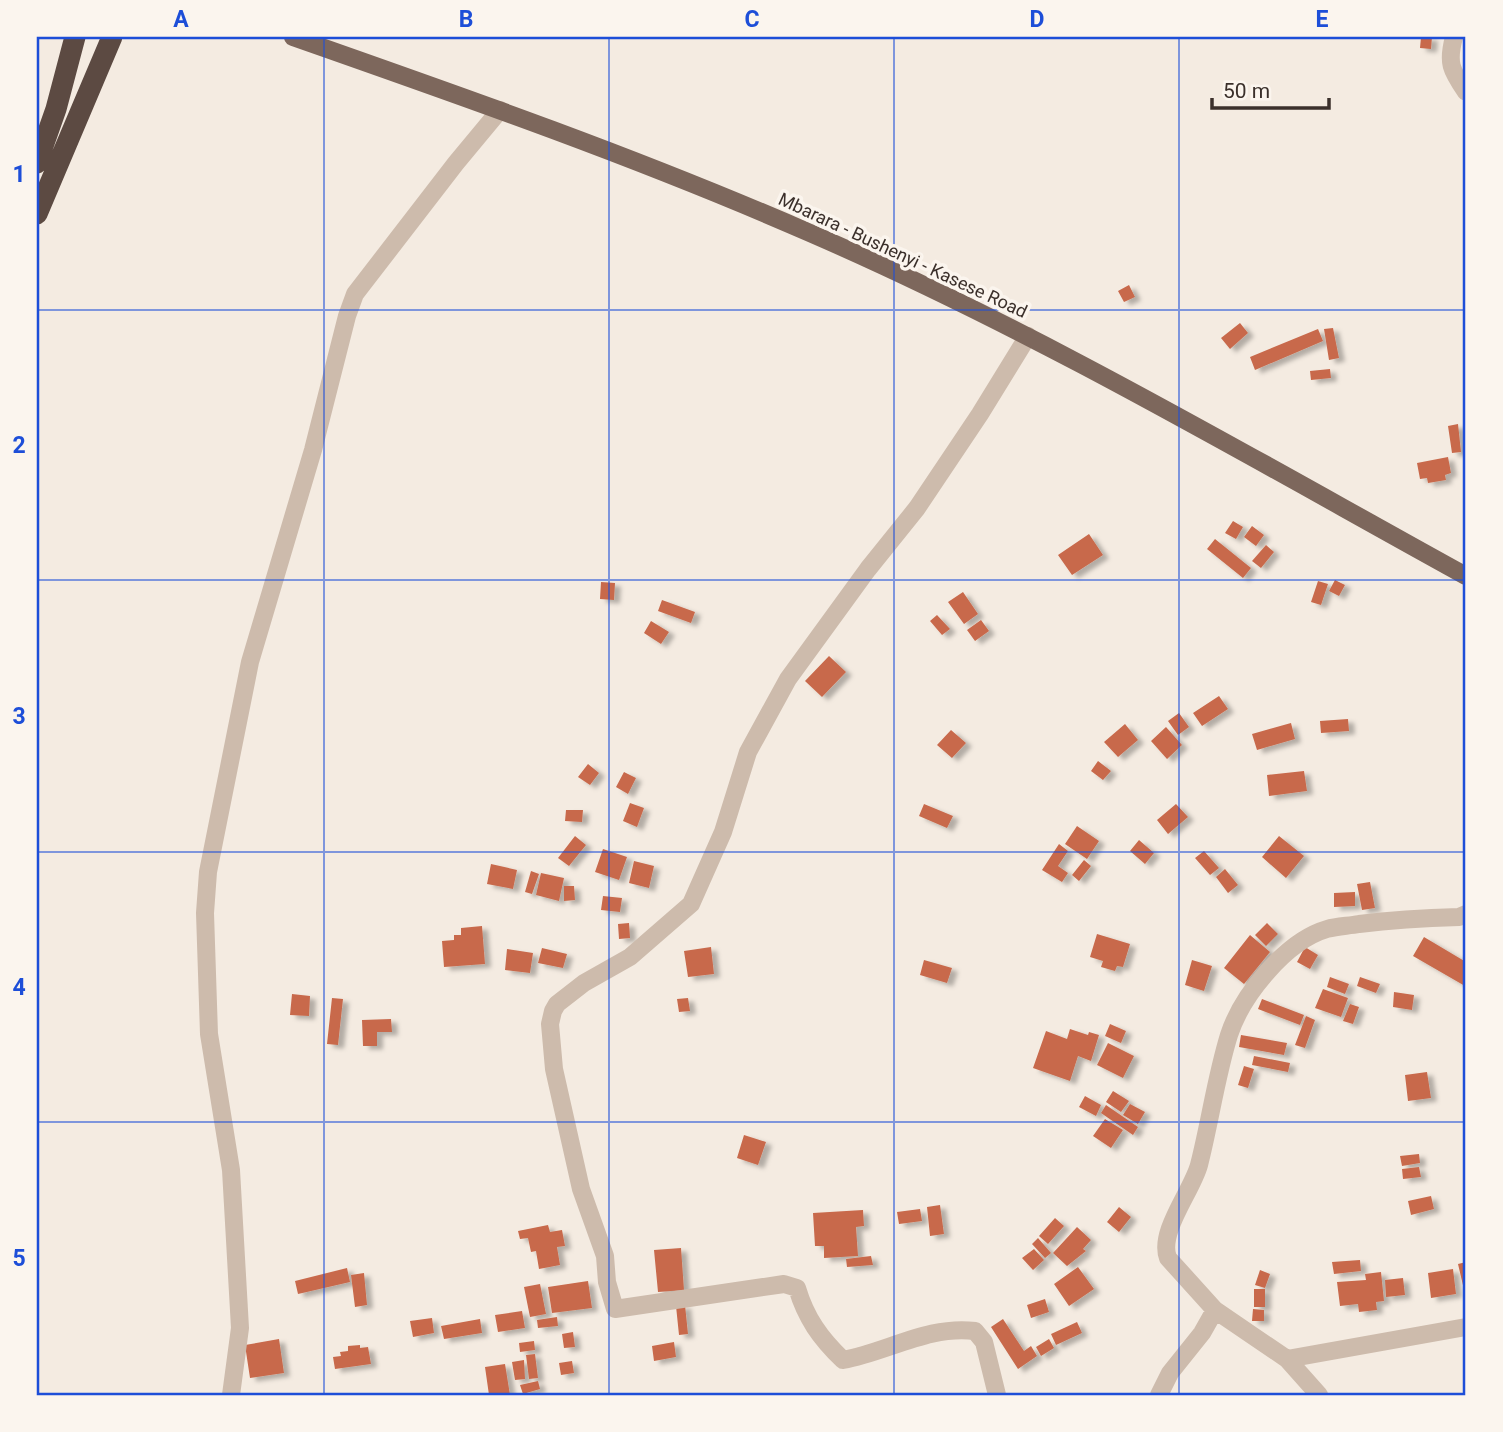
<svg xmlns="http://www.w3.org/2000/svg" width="1503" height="1432" viewBox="0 0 1503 1432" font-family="Roboto,sans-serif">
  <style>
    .building { fill: #c8694b; filter: url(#shadow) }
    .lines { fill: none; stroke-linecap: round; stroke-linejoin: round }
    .street { stroke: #cdbbac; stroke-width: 18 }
    .primary { stroke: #7d675c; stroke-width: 18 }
    .highway { stroke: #5c4a42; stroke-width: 21 }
    .grid { fill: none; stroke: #1d4ed8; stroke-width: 2; stroke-opacity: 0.55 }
    .labels { text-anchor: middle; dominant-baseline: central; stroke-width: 7; stroke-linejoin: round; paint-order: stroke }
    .street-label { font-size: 18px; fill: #3b302b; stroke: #fbf5ee }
    .neatline { fill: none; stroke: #1d4ed8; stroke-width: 2.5 }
    .grid-label { font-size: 23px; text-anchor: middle; font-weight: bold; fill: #1d4ed8 }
  </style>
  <defs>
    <filter id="shadow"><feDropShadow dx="6" dy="3.5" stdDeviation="2" flood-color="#0004"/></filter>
  </defs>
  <rect width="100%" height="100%" fill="#f4ebe1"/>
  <path class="building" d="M1421,37H1432L1431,49L1420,48Z
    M1129,285L1135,297L1124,302L1118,291Z
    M1240,323L1248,333L1230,349L1221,338Z
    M1333,328L1339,358L1329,360L1324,329Z
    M1318,329L1323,341L1255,370L1250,357Z
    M1330,369L1331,378L1311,380L1310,371Z
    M1458,424L1461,452L1452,453L1448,426Z
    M1448,457L1451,473L1445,475L1446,480L1428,483L1427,478L1420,479L1417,463Z
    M1233,521L1243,527L1236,539L1225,533Z
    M1252,526L1264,535L1256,546L1244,537Z
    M1089,534L1103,555L1072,575L1058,555Z
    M1215,539L1251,568L1243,578L1207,549Z
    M1266,545L1274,552L1261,568L1252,561Z
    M1335,580L1345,585L1339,596L1329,591Z
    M1318,581L1328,584L1321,605L1311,602Z
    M601,582L615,583L614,600L600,599Z
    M963,592L978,614L964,624L948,602Z
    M662,600L695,612L691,623L658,611Z
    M937,615L950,629L942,635L930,621Z
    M981,620L989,631L975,641L967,630Z
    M651,621L669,632L661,644L644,633Z
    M829,656L846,672L822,697L805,681Z
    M1219,696L1228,709L1202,726L1193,713Z
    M1179,713L1189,727L1178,735L1168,721Z
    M1348,719L1349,731L1321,733L1320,721Z
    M1291,723L1295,739L1257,750L1252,734Z
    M1125,724L1138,740L1118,757L1104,742Z
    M1166,727L1182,745L1167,759L1151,741Z
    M951,730L966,743L952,758L937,745Z
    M1098,761L1111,771L1103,780L1091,771Z
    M588,764L599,773L590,785L578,777Z
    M1304,771L1307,791L1269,796L1267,775Z
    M624,772L636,778L628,794L616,787Z
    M630,803L644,808L637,827L623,821Z
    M924,804L953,816L947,828L919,816Z
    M1176,804L1188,817L1168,834L1157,820Z
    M566,810H583L582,822L565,821Z
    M1077,826L1099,841L1087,859L1065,844Z
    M575,836L586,845L569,866L558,858Z
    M1279,836L1304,856L1286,878L1262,857Z
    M1139,840L1154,853L1145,864L1130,851Z
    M1059,844L1068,851L1058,866L1068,873L1062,882L1042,870Z
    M603,849L627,857L619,880L595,872Z
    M1204,851L1219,868L1210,875L1195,858Z
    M1084,860L1091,866L1079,881L1072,875Z
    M634,861L654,866L649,888L629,883Z
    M491,864L517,870L513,889L487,884Z
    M1225,869L1238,885L1228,893L1216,877Z
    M531,871L539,874L532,894L525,892Z
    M541,873L564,878L559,901L536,895Z
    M1370,882L1375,908L1362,910L1357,884Z
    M564,886H574L575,900L564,901Z
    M1355,892V906L1334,907V893Z
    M603,896L622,898L620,912L601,910Z
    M629,923L630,938L619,939L618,924Z
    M1267,923L1278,934L1266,946L1255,935Z
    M482,926L485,964L444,967L442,941L454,940V935H461V928Z
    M1097,934L1130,944L1123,967L1117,966L1115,971L1101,967L1103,961L1090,957Z
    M1250,935L1270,952L1244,984L1224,968Z
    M1424,937L1466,962L1465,986L1413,956Z
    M711,947L714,974L688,977L684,951Z
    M1305,947L1318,955L1310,969L1297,962Z
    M542,948L567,954L563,968L538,963Z
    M507,949L533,953L530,973L505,970Z
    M924,960L952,968L947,983L920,975Z
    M1192,960L1212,966L1204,991L1185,985Z
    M1330,977L1349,984L1345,994L1327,987Z
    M1360,977L1380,984L1376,993L1357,986Z
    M1323,989L1348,998L1341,1017L1315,1008Z
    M1394,992L1414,995L1412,1010L1393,1007Z
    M292,994L310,996L309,1016L290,1015Z
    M332,998L343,999L338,1045L327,1044Z
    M688,998L690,1011L679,1012L677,999Z
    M1262,999L1304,1015L1300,1025L1258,1009Z
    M1350,1004L1359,1007L1353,1024L1343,1021Z
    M1306,1016L1315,1020L1305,1048L1295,1045Z
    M391,1019L392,1032H377V1046H363L362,1020Z
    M1110,1024L1126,1031L1121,1043L1105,1036Z
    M1070,1029L1088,1035L1089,1032L1099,1035L1091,1061L1078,1056L1070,1081L1033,1068L1046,1031L1067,1039Z
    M1241,1035L1287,1043L1284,1055L1239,1047Z
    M1108,1043L1134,1056L1123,1078L1097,1065Z
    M1254,1056L1290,1063L1288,1072L1252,1065Z
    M1244,1066L1254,1069L1248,1088L1238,1085Z
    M1427,1072L1431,1098L1408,1101L1405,1075Z
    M1113,1091L1129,1101L1121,1112L1106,1102Z
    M1085,1096L1101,1105L1096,1116L1079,1107Z
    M1130,1104L1145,1112L1138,1124L1123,1115Z
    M1106,1105L1138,1127L1133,1135L1101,1113Z
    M1105,1119L1123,1130L1111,1148L1093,1136Z
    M744,1135L766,1142L758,1165L737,1158Z
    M1419,1154L1420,1163L1402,1166L1400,1156Z
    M1419,1167L1421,1177L1403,1179L1402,1169Z
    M1431,1196L1434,1209L1411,1215L1408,1201Z
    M940,1205L944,1234L930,1236L927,1207Z
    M1119,1207L1131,1217L1119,1232L1107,1222Z
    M920,1209L922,1221L899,1224L897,1212Z
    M863,1210L864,1226L856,1227L858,1256L824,1258V1246H815L813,1213Z
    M1055,1218L1064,1226L1048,1244L1039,1236Z
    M548,1225L550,1232L562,1230L565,1246L557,1247L560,1265L539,1269L536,1251L531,1252L528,1238L520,1239L518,1231Z
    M1077,1227L1091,1240L1083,1249L1086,1251L1067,1266L1053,1253Z
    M1038,1238L1051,1253L1045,1258L1032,1244Z
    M681,1248L684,1290L658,1292L654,1250Z
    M1034,1249L1044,1260L1033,1270L1022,1258Z
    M871,1256L873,1265L847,1267L846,1259Z
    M1360,1260L1361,1271L1334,1274L1332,1262Z
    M1466,1262V1294H1465L1458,1264Z
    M1078,1267L1094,1289L1069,1306L1054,1284Z
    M347,1268L350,1282L298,1294L295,1281Z
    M1453,1269L1456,1294L1431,1298L1428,1273Z
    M1260,1270L1270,1274L1265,1288L1255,1285Z
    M1381,1272L1384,1301L1376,1302L1377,1310L1359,1312L1358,1304L1340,1306L1337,1282L1366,1280L1365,1274Z
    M364,1273L367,1305L355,1307L351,1275Z
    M1403,1278L1405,1295L1386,1297L1385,1280Z
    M588,1281L592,1308L552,1313L548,1287Z
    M540,1284L546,1314L530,1317L524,1287Z
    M1254,1289H1265V1307H1254Z
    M1045,1299L1049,1312L1031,1318L1027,1305Z
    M685,1305L688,1334L679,1335L676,1306Z
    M1253,1309L1264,1310V1321H1252Z
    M522,1311L525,1328L498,1332L495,1315Z
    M557,1317L558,1326L538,1328L537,1320Z
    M432,1318L434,1333L413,1337L410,1321Z
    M480,1319L482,1333L444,1339L441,1326Z
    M1003,1319L1024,1351L1031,1346L1037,1356L1018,1369L991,1327Z
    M1077,1322L1082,1333L1056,1345L1051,1334Z
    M573,1332L575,1347L564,1348L562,1334Z
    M279,1339L284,1373L250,1378L245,1345Z
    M1049,1339L1054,1348L1041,1356L1036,1347Z
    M534,1341L535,1350L520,1352L519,1343Z
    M674,1342L676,1357L654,1361L652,1346Z
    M360,1345V1348L368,1347L371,1364L335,1369L333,1357L341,1356L340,1352L348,1351V1346Z
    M535,1354L538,1378L529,1379L526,1355Z
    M524,1360L525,1379L515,1380L512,1362Z
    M572,1361L574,1373L561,1375L559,1363Z
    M505,1364L510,1395H489L485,1367Z
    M538,1381L540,1389L523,1394L520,1385Z"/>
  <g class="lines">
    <path class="street" d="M1454,37C1447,63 1451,70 1466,92
      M1466,914L1459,917C1425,918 1392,920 1359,924C1348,926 1337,926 1327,929C1286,941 1242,995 1229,1035C1216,1077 1210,1122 1199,1165C1192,1191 1158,1232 1168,1258L1215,1310L1287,1359L1466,1327
      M1287,1359L1319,1395
      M231,1395L240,1328L231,1170L209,1034L205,913L208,872L250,662L313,450L347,316L355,294L456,163L500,110
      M997,1395L984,1342L975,1331C929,1325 887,1352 843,1360C820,1338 806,1318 797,1288L784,1284L615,1309L607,1282L605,1256L581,1189L554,1069L550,1024L553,1011L557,1004L584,983L630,957L691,904L723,832L748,752L788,679L868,569L917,508L980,414L1028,336
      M1159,1395L1170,1373L1202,1333L1215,1310"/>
    <path class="primary" d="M293,37C467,98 641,159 810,233C1036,331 1250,457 1466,576"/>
    <path class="highway" d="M37,163L56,109L75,37
      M37,214L112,37"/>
  </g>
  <path class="grid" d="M324,37V1395M609,37V1395M894,37V1395M1179,37V1395M37,310H1466M37,580H1466M37,852H1466M37,1122H1466"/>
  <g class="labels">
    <g class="street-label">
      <text transform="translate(903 255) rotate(25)">Mbarara - Bushenyi - Kasese Road</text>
    </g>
  </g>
  <rect width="1503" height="1432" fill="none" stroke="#fbf5ee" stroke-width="77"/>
  <path d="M1212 98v10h117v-10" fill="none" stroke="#3b302b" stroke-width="3.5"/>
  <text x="1223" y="98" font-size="21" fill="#3b302b" stroke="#fbf5ee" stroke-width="5" paint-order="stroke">50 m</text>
  <rect x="38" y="38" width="1426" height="1356" class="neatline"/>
  <g class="grid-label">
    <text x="181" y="27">A</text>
    <text x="466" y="27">B</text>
    <text x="752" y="27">C</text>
    <text x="1037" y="27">D</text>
    <text x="1322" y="27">E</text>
    <text x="19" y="182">1</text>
    <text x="19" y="453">2</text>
    <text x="19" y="724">3</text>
    <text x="19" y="995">4</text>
    <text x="19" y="1266">5</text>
  </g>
</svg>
